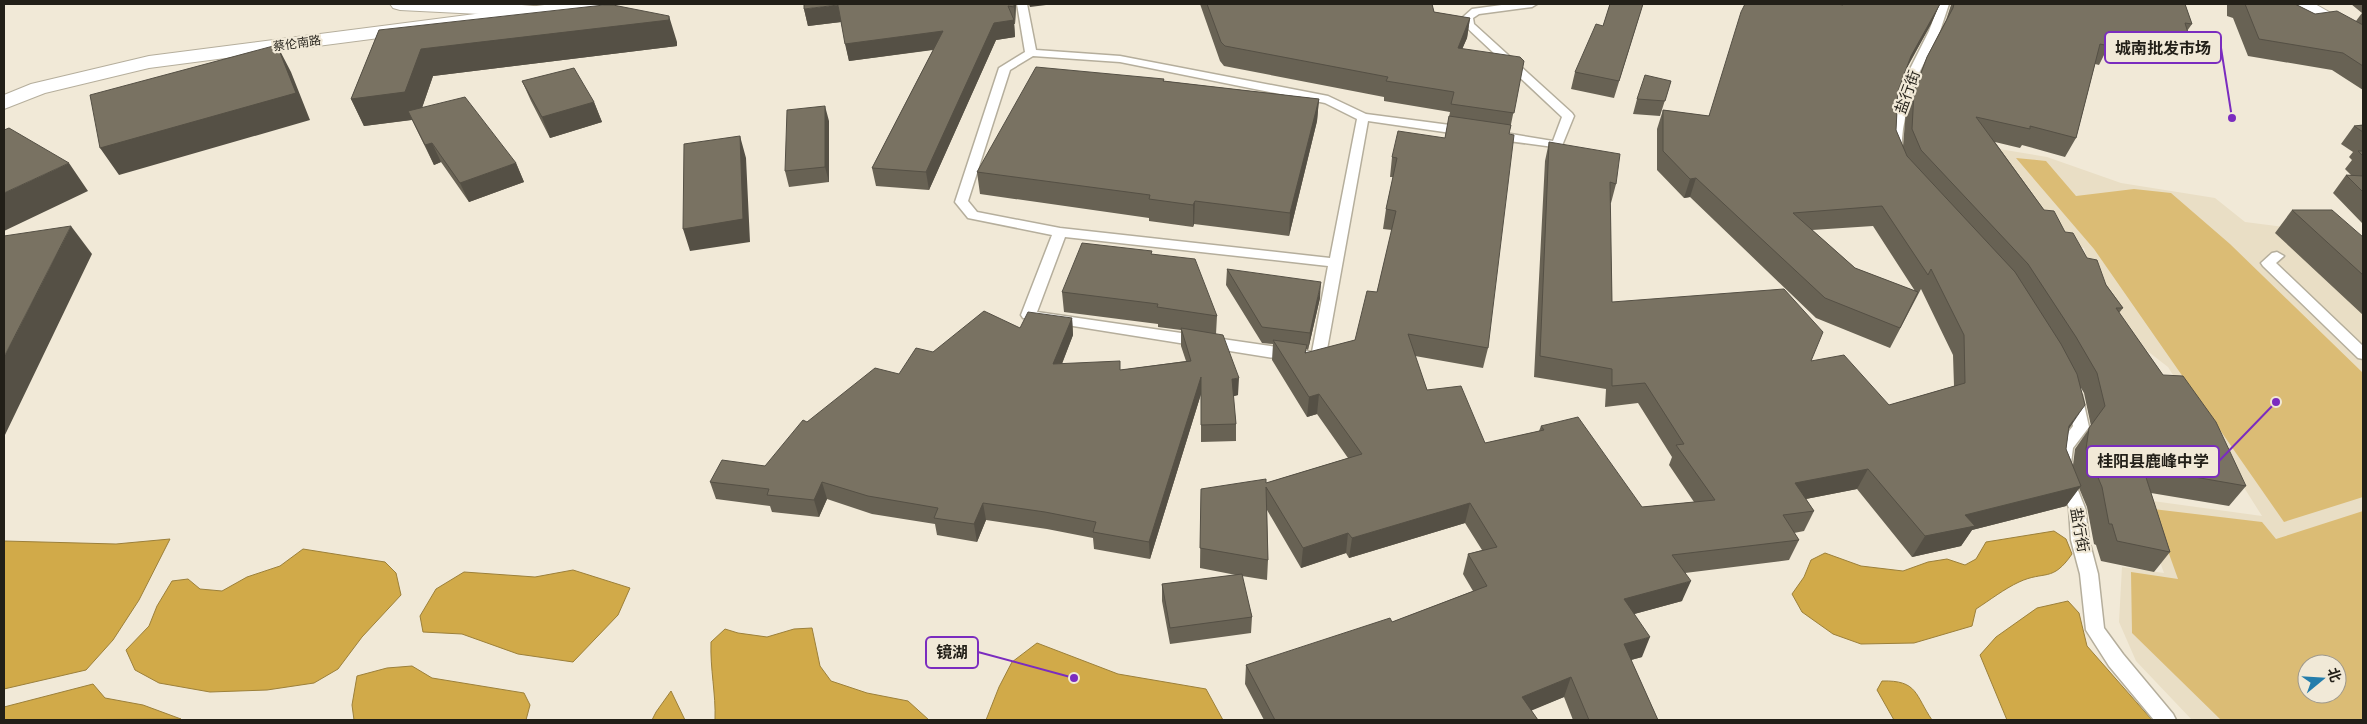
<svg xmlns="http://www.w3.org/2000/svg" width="2367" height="724" viewBox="0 0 2367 724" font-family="Montserrat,'Noto Sans SC',sans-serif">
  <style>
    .built { fill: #e9dec5; fill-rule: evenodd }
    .green { fill: #dbbc75; fill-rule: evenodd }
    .water { fill: #d1aa49; stroke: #9c803a }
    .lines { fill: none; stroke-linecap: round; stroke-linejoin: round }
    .lane-casing { stroke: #b5ae9c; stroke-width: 3 }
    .street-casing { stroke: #b5ae9c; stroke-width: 2 }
    .secondary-casing { stroke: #b5ae9c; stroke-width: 2 }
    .lane { fill: #fff; fill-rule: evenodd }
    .street { fill: #fff; fill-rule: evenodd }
    .secondary { fill: #fff; fill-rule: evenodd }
    .wall { fill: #686254; fill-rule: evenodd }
    .shaded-wall { fill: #555045 }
    .building { fill: #797262; stroke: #555045 }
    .labels { text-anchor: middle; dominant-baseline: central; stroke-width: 4.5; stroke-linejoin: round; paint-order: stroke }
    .far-street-label { font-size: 12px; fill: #221f18; stroke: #f1e9d7 }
    .street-label { font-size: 15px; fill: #221f18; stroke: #f1e9d7 }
    .leader { fill: none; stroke: #7b2cbf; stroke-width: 2 }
    .callout-dot { fill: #7b2cbf; stroke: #f1e9d7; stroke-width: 2 }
    .callout { fill: #f1e9d7; stroke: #7b2cbf; stroke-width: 2 }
    .callout-label { font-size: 16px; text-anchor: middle; font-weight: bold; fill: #221f18 }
  </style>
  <rect width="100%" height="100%" fill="#f1e9d7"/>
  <path class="built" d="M1987,147L2047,157L2121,183L2215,198L2245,222L2363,237V720H2192L2136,661L2119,622L2122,567L2164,573L2138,499L2262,516L2168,367L2128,336L2098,301L2084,248L2060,241ZM2307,664H2337V694H2307Z"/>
  <path class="green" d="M2016,158L2046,161L2076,196L2134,189L2171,193L2230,244L2363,373V497L2284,522L2094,249Z
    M2153,509L2262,522L2276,539L2363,511V720H2221L2132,633L2131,572L2178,579ZM2307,664H2337V694H2307Z"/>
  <path class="water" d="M2054,531L2066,539L2072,554C2052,583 2045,570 2019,582C2004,589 1990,600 1976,609L1972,626L1914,643L1861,644L1833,634L1802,612L1792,594L1804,577L1811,560L1825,553L1861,566L1903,571L1928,562L1947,559L1965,565L1976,559L1986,542Z
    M170,539L139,600L113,640L86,670L4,689V541L116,544Z
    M303,549L385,562L396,573L401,595L362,637L338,669L314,683L267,690L210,692L159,683L135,670L126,650L149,626L157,606L172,581L188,579L200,589L222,591L247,577L280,566Z
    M573,570L630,588L618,615L573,662L518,654L462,634L423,632L420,616L436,589L464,572L535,577Z
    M2068,601L2079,613L2087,646L2152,720H2007L1980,655L1996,637L2037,608Z
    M812,628L820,666L831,681L867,693L908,701L929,720H715C716,694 710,669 711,642L725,629L738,633L767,637L794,629Z
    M1037,643L1118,674L1206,689L1223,720H986L999,687L1012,662Z
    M412,666L432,678L524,693L530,705L526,720H354L352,705L357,676L387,668Z
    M1882,681C1918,680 1915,695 1932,720H1894L1877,690Z
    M93,684L105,698L143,705L181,719L4,720V707Z
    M671,691L685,720H652L656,712Z"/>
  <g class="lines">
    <defs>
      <path id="lane" d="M1017,4H1027L1036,50L1120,56L1328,96L1366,114L1465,127L1471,131L1465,135L1368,121L1326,355L1324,359L1312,364L1023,318L1021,315L1052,235L968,218L955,202L999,68L1025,52ZM1033,56L1120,62L1325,103L1357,119L1330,258L1060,228L977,212L968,201L1010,70ZM1065,237L1328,266L1312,352L1037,312Z
        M1509,4H1537L1532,7L1479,14L1473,18L1474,24L1572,113L1574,116L1561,148L1493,139L1487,135L1493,131L1553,141L1562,117L1464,25L1463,17L1472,9Z
        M1939,4H1949L1940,31L1910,91L1903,129L1901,148L1903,152L1897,156L1893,155L1889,148L1890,138L1899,91L1929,31Z
        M2277,252L2284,256L2276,263L2363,346V359L2358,358L2263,266L2261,263L2272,253Z
        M2074,390L2079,391L2082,395L2089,427L2073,448L2070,470L2085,508L2089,540L2098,574L2104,628L2123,654L2173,714L2176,720H2154L2109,666L2086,630L2080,574L2071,540L2069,508L2054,470L2057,447L2073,426L2066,395L2069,391Z"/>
      <path id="street" d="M390,4H510L545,7L548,11L545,15L538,17L400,10L393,8Z"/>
      <path id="secondary" d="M552,4H605L602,8L595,10L149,68L45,93L4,109V95L31,84L149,56Z
        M2291,4H2315L2363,31V45L2356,43L2294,8Z"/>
    </defs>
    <use href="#lane" class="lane-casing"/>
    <use href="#street" class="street-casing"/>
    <use href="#secondary" class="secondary-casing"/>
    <use href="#lane" class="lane"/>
    <use href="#street" class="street"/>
    <use href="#secondary" class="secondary"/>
  </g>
  <path class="wall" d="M1016,4L1015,24H1014L1015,37L996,40L929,190L876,186L872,168L933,50L849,61L841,22L808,26L804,9Z
    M1200,4H1432L1434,12L1470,18L1467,38L1462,49L1524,61L1509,134L1488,348L1483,368L1415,356L1427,390L1485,443L1539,431L1541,426L1642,507L1694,502L1669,465L1672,457L1638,403L1605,407L1606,389L1534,377L1545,161L1549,142L1616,184L1611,203H1610L1612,302L1811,361L1889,405L1954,386L1953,355L1921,289L1890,348L1816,318L1690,197L1684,198L1657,170V129L1663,110L1708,116L1842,5V4H1940L1931,24L1907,68L1898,91L1896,130L1903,146L1906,110L1919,76L1927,57L1946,20L1951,5L1950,4H2185L2192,24L2187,31L2192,46L2181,64L2106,51L2099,65L2095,64L2076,138L2065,157L2022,145L2020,148L1995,142L2044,210L2065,232L2087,258L2123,308L2119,313L2163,375L2246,486L2229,506L2151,493L2170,552L2154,572L2101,561L2096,545L2094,544L2087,507L2079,488L2066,506L1972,530L1961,546L1912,557L1857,489L1806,499L1814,511L1804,531L1794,533L1799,540L1789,560L1685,573L1682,601L1634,614L1642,657L1631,660L1658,720H1573L1564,697L1531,710L1538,720H1264L1245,684L1246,665L1392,622L1473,591L1463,574L1468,554L1482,550L1465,523L1349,558L1346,553L1301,568L1267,510L1268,560L1267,580L1242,576L1252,617L1251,633L1170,644L1162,601V584L1236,575L1200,568L1201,489L1266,483L1348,458L1317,414L1307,417L1272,360L1273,344L1262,343L1226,285L1227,269L1320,298L1308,350L1306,349V353L1355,340L1377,292L1392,230L1383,229L1386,209L1393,177H1390L1392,157L1445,138L1450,112L1384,101V97L1224,66L1220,61ZM1873,226L1915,291L1855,268L1812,230ZM2081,388L2084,393L2091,426L2075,449L2073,465L2066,449L2069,428Z
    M1610,4H1643L1614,98L1571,89L1575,72L1603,26Z
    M2227,4H2295L2315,14L2356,21L2362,13L2351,4H2363V90L2332,70L2248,56L2233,18L2227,16Z
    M379,30L677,42V46L433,76L422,108L516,163L524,182L469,202L441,162L434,165L412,120L364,126L351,99Z
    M1164,79V81L1319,99L1317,121L1289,236L1194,224L1193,227L1149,221V218L980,194L977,172Z
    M522,81L594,102L602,122L550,138L531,101Z
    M1671,81L1660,116L1633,114L1637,99Z
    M829,121V182L789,187L785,171Z
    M2363,125V223H2362L2333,193L2346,175H2351L2345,169L2352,160L2349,157L2353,152L2341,144L2354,126Z
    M2292,210L2363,237V315L2275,233Z
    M1152,254L1217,316L1216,334L1238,395L1233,396L1236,424V441L1201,442V394L1150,559L1094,549L1093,538L1047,529L986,520L977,542L937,535L935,524L872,514L827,499L819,517L772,512L770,506L716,499L710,482L765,466L807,422L899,374L933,352L1020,328L1072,318L1073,335L1062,364L1120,370L1186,361L1181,346V330L1158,327V324L1064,312L1062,292Z"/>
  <path class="shaded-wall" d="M1014,4H1016L1015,24L1014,7Z
    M1029,4H1054L1030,7Z
    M838,5L841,22L808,26L804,9Z
    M1939,6L1931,24L1903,74L1911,56Z
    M669,16L677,42V46L433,76L418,119L364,126L351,99L421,49Z
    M1470,18L1467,38L1454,68L1458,48Z
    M1014,20L1015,37L996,40L929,190L926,172L994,23Z
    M943,31L945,48L849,61L845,44Z
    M277,45L291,72L310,120L119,175L100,148Z
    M1319,99L1317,121L1289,236L1290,213Z
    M594,102L602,122L550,138L542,117Z
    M825,106L829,121V182L825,167Z
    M740,136L746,158L750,242L690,251L683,229Z
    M432,143L441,162L434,165L425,145Z
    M69,163L88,191L4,231V193Z
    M516,163L524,182L469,202L460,183Z
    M1696,178L1690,197L1684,198L1690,179Z
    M1195,201L1194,224L1193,227V205Z
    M71,226L92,254L4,437V357Z
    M1321,282L1320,298L1308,350L1310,333Z
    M1072,318L1073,335L1055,381L1053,364Z
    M1201,377V394L1150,559L1149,542Z
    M1239,378L1238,395L1231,397L1232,379Z
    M1319,394L1317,414L1307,417L1309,397Z
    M2085,405L2071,426L2056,446L2069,426Z
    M1868,469L1857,489L1785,503L1795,483Z
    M822,482L827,499L819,517L814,500Z
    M2081,486L2066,506L1972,530L1961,546L1912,557L1925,536L1965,515Z
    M983,503L986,520L977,542L974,524Z
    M1470,503L1465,523L1349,558L1352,538Z
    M1348,533L1346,553L1301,568L1303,548Z
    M1691,581L1682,601L1616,619L1624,599Z
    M1650,637L1642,657L1616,664L1624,644Z
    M1571,677L1564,697L1516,717L1522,697Z"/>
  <path class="building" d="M804,4H1014V7L1008,6L1014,20L994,23L926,172L872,168L943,31L845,44L838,5L804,9Z
    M1207,4H1432L1434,12L1470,18L1458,48L1520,57L1524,61L1514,113L1451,104L1454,92L1386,81L1388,77L1225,46L1221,42Z
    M1610,4H1643L1619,81L1575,72L1596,24L1603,26Z
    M1745,4H1837L1843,5L1844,4H1940L1911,56L1898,91L1896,130L1907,156L2015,272L2061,344L2077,374L2085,405L2069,426L2066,449L2081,486L1965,515L1975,526L1925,536L1868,469L1795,483L1814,511L1783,515L1799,540L1672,555L1691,581L1624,599L1650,637L1624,644L1658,720H1589L1571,677L1522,697L1538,720H1275L1246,665L1390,618L1392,622L1487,586L1468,554L1497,547L1470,503L1352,538L1348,533L1303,548L1266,487L1268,560L1200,548L1201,489L1266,479V483L1362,454L1319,394L1309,397L1273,340L1307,345L1305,353L1355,340L1367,291L1377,292L1396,211L1386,209L1397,158L1392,157L1398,131L1445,138L1449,116L1511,125L1509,134L1514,135L1488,348L1408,334L1427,390L1461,386L1485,443L1544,430L1541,426L1578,417L1642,507L1715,500L1676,445L1684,444L1645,383L1612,386V369L1540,356L1549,142L1620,154L1616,184L1610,182L1612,302L1784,289L1823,332L1811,361L1844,355L1889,405L1965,383L1964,335L1931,269L1928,275L1882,206L1793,213L1855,268L1918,292L1900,328L1825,298L1696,178L1690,179L1663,151V110L1709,116L1741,12Z
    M1954,4H2185L2192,24L2185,23L2192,46L2108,32L2109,46L2100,44L2076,138L2030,126V129L1976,117L2044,210L2054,211L2065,232L2073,233L2087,258L2097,260L2106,285L2123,308H2116L2163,375L2183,376L2216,422L2246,486L2143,468L2170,552L2117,541L2112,524H2109L2102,487L2086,449L2089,428L2105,406L2097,373L2076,337L2028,264L1921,150L1912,129L1914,92L1927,57L1953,8Z
    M2245,4H2295L2315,14L2337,11L2363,25V66L2343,53L2259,39Z
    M604,5H613L669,16V20L421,49L405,92L351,99L379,30Z
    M277,45L296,93L100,148L90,95Z
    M1036,67L1164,79L1163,81L1319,99L1290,213L1195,201L1193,205L1149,199L1150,195L977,172Z
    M574,68L594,102L542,117L522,81Z
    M1645,75L1671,81L1665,101L1637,99Z
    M465,97L516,163L460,183L432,143L425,145L408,111Z
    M825,106V167L785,171L787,110Z
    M2363,125V132L2354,126Z
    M9,128L69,163L4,193V130Z
    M740,136L743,219L683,229L684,144Z
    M2358,151H2363V156Z
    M2346,175L2363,176V192Z
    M2292,210H2332L2363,237V275Z
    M71,226L4,357V236Z
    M1082,243L1152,251L1151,254L1195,259L1217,316L1157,307L1158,304L1062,292Z
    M1227,269L1321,282L1310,333L1262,327Z
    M984,311L1020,328L1028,312L1072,318L1053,364L1120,361V370L1191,361L1181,328L1223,335L1239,378L1232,379L1236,424L1201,425V377L1149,542L1093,532L1096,522L1045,512L983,503L974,524L934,518L938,508L868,496L822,482L814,500L767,495L769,489L710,482L722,460L765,466L803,420L807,422L875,368L899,374L916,348L933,352Z
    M1242,574L1252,617L1170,628L1162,584Z"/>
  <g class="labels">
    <g class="far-street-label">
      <text transform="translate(297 43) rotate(-8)">蔡伦南路</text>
    </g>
    <g class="street-label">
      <text transform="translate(1907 92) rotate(-70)">盐行街</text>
      <text transform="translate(2080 530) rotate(80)">盐行街</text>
    </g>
  </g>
  <path class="leader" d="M2232 118L2221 48M2276 402L2219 461M1074 678L978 652"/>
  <g class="callout-dot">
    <circle cx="2232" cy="118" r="5"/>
    <circle cx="2276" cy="402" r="5"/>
    <circle cx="1074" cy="678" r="5"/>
  </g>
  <g class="callout">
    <rect x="2105" y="32" width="116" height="31" rx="5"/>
    <rect x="2087" y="446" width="132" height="31" rx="5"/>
    <rect x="926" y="637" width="52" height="31" rx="5"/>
  </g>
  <g class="callout-label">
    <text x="2163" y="54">城南批发市场</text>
    <text x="2153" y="467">桂阳县鹿峰中学</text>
    <text x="952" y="658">镜湖</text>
  </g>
  <rect width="2367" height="724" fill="none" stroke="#221f18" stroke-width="10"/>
  <g transform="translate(2322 679) rotate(72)"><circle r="24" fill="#f1e9d7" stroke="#9e988b"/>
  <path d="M0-4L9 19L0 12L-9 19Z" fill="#247dab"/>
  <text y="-8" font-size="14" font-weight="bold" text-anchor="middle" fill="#221f18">北</text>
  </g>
</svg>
